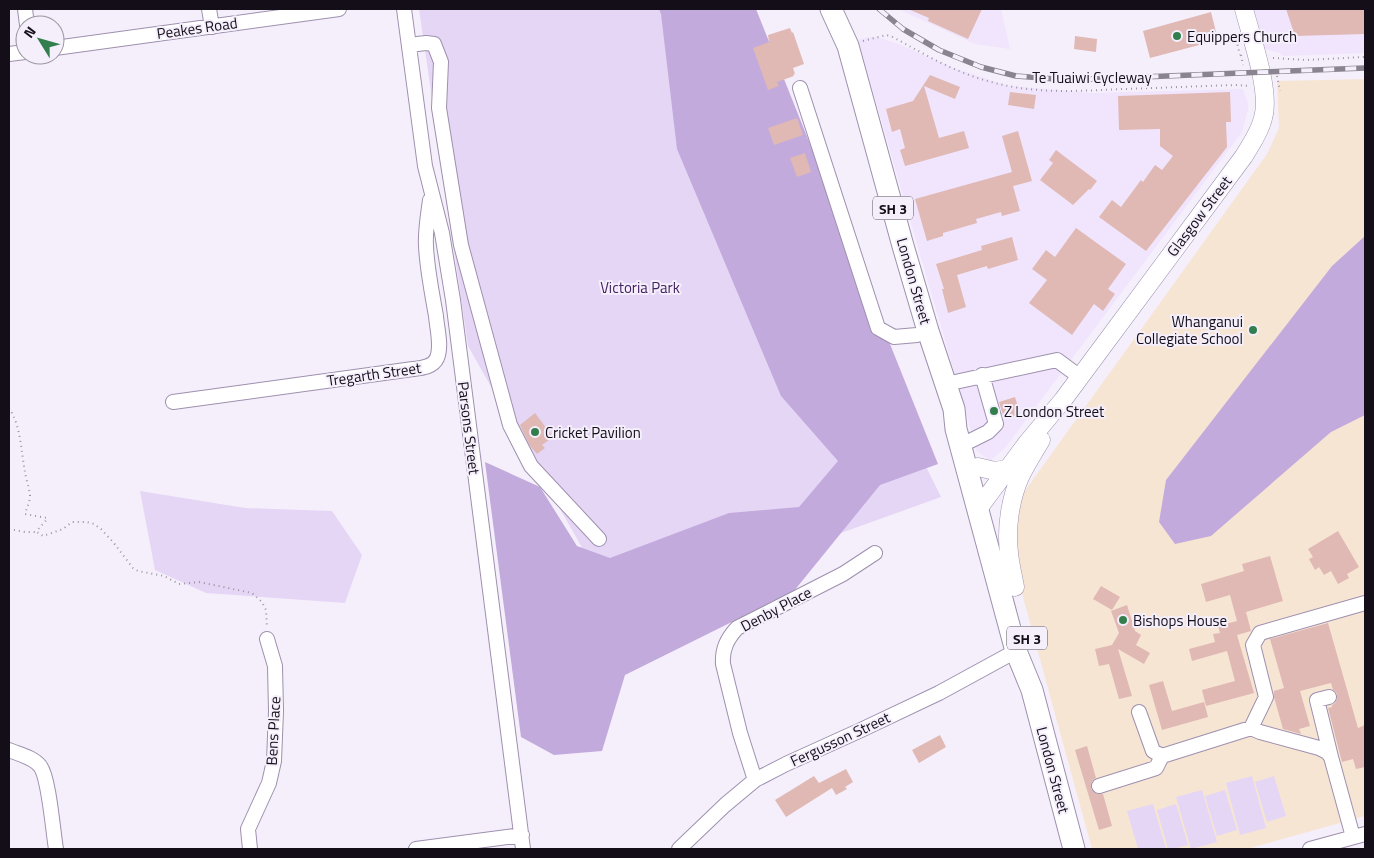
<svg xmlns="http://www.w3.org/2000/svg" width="1374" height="858" viewBox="0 0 1374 858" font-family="'Titillium Web',sans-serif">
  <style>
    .built { fill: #f0e5fd }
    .education { fill: #f7e5d4 }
    .green { fill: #e5d6f5 }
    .forest { fill: #c2aadc }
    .building { fill: #e0b8b4 }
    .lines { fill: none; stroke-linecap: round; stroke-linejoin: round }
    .minor-casing { stroke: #9e90ae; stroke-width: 16 }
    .major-casing { stroke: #9e90ae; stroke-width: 19 }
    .highway-casing { stroke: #9e90ae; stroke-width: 23 }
    .path { stroke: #9a95a0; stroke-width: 2; stroke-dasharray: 1 4; stroke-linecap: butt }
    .minor { stroke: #fff; stroke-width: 14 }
    .major { stroke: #fff; stroke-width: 18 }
    .highway { stroke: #fff; stroke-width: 21 }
    .rail-casing { stroke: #8a8490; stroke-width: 5.5 }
    .rail { stroke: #f5effc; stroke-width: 4; stroke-dasharray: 11; stroke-linecap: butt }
    .poi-dot { fill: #327e4c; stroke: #f5effc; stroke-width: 2 }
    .labels { text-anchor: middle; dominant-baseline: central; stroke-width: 4; stroke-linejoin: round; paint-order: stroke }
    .shield { fill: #f5effc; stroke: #57525c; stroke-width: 1 }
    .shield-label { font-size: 14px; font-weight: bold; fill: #130e18 }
    .street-label { font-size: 15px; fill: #130e18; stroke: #f5effc }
    .poi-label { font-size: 15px; fill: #130e18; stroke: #f5effc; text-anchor: start }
    .park-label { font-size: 15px; fill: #442460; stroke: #f5effc }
  </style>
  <rect width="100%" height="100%" fill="#f5effc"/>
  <path class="built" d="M898,9H1001L1010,49L975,44Z
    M1251,9H1365V53L1283,56L1280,53L1262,48Z
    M868,37H877L896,43L954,68L1009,86L1091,93L1243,89L1248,103V109L1242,132L1005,448L990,461L977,451L858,40Z"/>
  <path class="education" d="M1365,79V816L1247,849H1092L1009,546L1014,506L1267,154L1279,128L1277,81Z"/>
  <path class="green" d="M419,9H707L827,266L941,497L702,583L589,560L468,346Z
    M140,491L245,508L332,511L362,555L345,603L206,593L155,570Z
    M1252,776L1266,828L1240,835L1226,783Z
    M1274,776L1286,816L1267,822L1255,782Z
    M1202,790L1217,842L1191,849L1176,797Z
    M1225,790L1237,830L1217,836L1205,796Z
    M1153,804L1166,849H1138L1127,811Z
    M1176,804L1188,845L1173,849H1168L1157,810Z"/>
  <path class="forest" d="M659,9H756L938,464L880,485L794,591L625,675L602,751L554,755L521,737L485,462L540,487L577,546L610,558L729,513L799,507L838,461L781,396L677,149L661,14Z
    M1365,236V415L1331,432L1211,536L1175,544L1159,522L1166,480L1332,266Z"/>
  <path class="building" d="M908,9H982L968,39L928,21L929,18Z
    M1286,9H1365V34L1295,36Z
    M1211,12L1218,40L1150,58L1143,31Z
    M790,28L792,33L793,32L804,64L793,68L795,74L793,75L794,76L777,82L779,86L768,90L753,48L769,42L768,35Z
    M1075,36L1097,39L1096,52L1074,49Z
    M930,75L960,87L955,99L924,86L939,138L964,131L969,148L905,166L900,150L905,148L900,129L892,132L886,109L913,101Z
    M1010,92L1036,95L1034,109L1008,105Z
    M1230,92L1231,122H1226L1227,147L1146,251L1099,217L1112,200L1121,207L1141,180L1143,182L1155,165L1162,170L1173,156L1160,146V129L1119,130L1118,96Z
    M797,118L803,135L774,145L768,128Z
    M1018,131L1032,181L1013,186L1020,211L1002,216L1001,212L976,219L977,223L943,233V236L927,241L915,199L1012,172L1002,136Z
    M1056,150L1097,181L1090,190L1089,189L1073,205L1040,180L1053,163L1049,160Z
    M805,153L811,172L797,177L790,158Z
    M1076,228L1126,264L1108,289L1115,294L1103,311L1094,304L1072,335L1029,303L1047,280L1032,269L1046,250L1055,257Z
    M1012,237L1018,260L988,269L987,266L957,275L966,307L948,313L942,289H944L936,264L982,250L981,246Z
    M1015,397L1020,414L1009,418L1008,414L1003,415L999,402Z
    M535,413L553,437L542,445L545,448L537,454L530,446L520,425Z
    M1338,531L1359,567L1347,574L1349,578L1338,584L1331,571L1324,575L1319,567L1315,570L1309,559L1313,557L1308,549Z
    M1270,556L1283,601L1246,612L1251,631L1237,635L1254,693L1206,706L1202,690L1235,681L1227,651L1192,661L1189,649L1215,642L1213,634L1220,633L1218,626L1237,621L1230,595L1206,602L1201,584L1244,571L1242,564Z
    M1101,586L1120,597L1112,610L1093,599Z
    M1127,605L1135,631L1141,635L1136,645L1150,653L1144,664L1118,649L1132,696L1119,699L1109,664L1099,666L1095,649L1112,645L1119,633L1111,611Z
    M1328,623L1358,728L1365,725V767L1356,769L1353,759L1342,762L1328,708L1332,707V705L1335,703L1337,699V694L1333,690L1331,683L1300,691L1310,726L1299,729L1301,734L1283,729L1274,697V691L1284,688L1270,639Z
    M1163,681L1172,711L1204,702L1208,717L1162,730L1149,685Z
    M940,735L946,747L919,763L912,750Z
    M1087,746L1096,778L1093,780L1091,784V789L1097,794H1103L1112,826L1099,830L1075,750Z
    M846,769L853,782L845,787L847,789L836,795L832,788L786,817L775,800L814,776L819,783Z"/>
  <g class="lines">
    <defs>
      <path id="minor" d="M25,9L27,25
        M209,9L212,27
        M404,9L425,166L442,233L453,300L523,849
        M409,45L426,43L434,44L441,62L439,108L461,245L510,425L531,466L599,539
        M55,48L339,9
        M9,54L25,52
        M800,88L878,328L894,337L917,335L928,331
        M946,384L1057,360L1080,377
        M173,402L413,369C422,368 433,367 437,358C442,346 437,329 436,316C432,293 427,269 426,246C425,231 428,215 430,200
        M970,441L988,432L996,424L982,375
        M1329,697L1317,700L1331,757
        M1139,712L1153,751L1162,756L1251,728L1266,697L1253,645L1260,633L1365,603
        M1251,728L1260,732L1319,748L1327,752L1331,757L1353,837
        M9,750C18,754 33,757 40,766C49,777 53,832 56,849
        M755,780L740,733L723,664C722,649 727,639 737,628L843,574L875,553
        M1099,786L1156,768L1162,756
        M250,849L248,829L269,783L274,761L276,711L275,666L267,639
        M416,849L522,835
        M679,849L725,805L755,780L786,764L861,730L939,693L1016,651
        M1310,849L1365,834"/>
      <path id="major" d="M978,467L995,471L1007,469
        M978,509L1027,443L1063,400L1244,156C1251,144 1260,132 1263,118C1271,91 1251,37 1244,9
        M1015,587C1013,576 1010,564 1009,553C1006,528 1010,500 1020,477C1026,464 1034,452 1041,440"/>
      <path id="highway" d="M831,9L848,46L903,246L928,331L954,409L956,429L1016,651L1032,690L1074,849"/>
    </defs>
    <use href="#minor" class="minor-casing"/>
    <use href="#major" class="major-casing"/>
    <use href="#highway" class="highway-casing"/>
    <path class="path" d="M1235,35L1240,55
      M863,41L886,35L891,36C926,55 955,73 995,83C1037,94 1080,91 1123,89C1161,88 1199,86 1237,85L1249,86
      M1241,55L1243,65
      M1273,58L1306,60L1365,57
      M1277,76L1280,91
      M9,408C21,426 21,451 25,472C26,479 29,487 30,495C30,502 27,507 25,514L47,518C45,524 39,526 37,532L43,536L63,529L72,522H87L94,524L101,529L113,542L133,568L138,571L164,576L179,584L199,582L252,593L262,602L266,610L267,628
      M9,529L25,532H37"/>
    <use href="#minor" class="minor"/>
    <use href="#major" class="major"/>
    <use href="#highway" class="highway"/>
    <defs>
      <path id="rail" d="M879,9L903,29L939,50L981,67L1016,76L1068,80L1365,68"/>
    </defs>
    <use href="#rail" class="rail-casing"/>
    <use href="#rail" class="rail"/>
  </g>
  <g class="poi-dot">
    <circle cx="1177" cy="36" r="5"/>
    <circle cx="1253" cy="330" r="5"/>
    <circle cx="994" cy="411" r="5"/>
    <circle cx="535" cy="432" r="5"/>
    <circle cx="1123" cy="620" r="5"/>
  </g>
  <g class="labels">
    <g class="shield">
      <rect x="873" y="196.5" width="40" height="23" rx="4"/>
      <rect x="1007" y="626.5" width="40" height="23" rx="4"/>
    </g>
    <g class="shield-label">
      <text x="893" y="208">SH 3</text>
      <text x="1027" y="638">SH 3</text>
    </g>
    <g class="street-label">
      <text transform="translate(197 28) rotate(-8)">Peakes Road</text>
      <text x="1092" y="77">Te Tuaiwi Cycleway</text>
      <text transform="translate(1199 216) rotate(-53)">Glasgow Street</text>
      <text transform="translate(914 281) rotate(74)">London Street</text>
      <text transform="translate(374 374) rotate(-8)">Tregarth Street</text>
      <text transform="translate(469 428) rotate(83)">Parsons Street</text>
      <text transform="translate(776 609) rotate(-28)">Denby Place</text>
      <text transform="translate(273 731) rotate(-87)">Bens Place</text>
      <text transform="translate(840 739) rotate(-25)">Fergusson Street</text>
      <text transform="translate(1053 770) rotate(75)">London Street</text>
    </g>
    <g class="poi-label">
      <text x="1187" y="36">Equippers Church</text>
      <text x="1243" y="321" text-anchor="end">Whanganui<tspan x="1243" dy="17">Collegiate School</tspan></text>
      <text x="1004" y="411">Z London Street</text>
      <text x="545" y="432">Cricket Pavilion</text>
      <text x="1133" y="620">Bishops House</text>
    </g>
    <g class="park-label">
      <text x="640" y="287">Victoria Park</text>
    </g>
  </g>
  <rect width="1374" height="858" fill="none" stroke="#130e18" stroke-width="20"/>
  <g transform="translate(40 40) rotate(307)"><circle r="24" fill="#f5effc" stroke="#9b95a1"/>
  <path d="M0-4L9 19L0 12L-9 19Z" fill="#327e4c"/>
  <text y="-8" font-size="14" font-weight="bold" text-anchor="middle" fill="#130e18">N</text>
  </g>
</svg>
